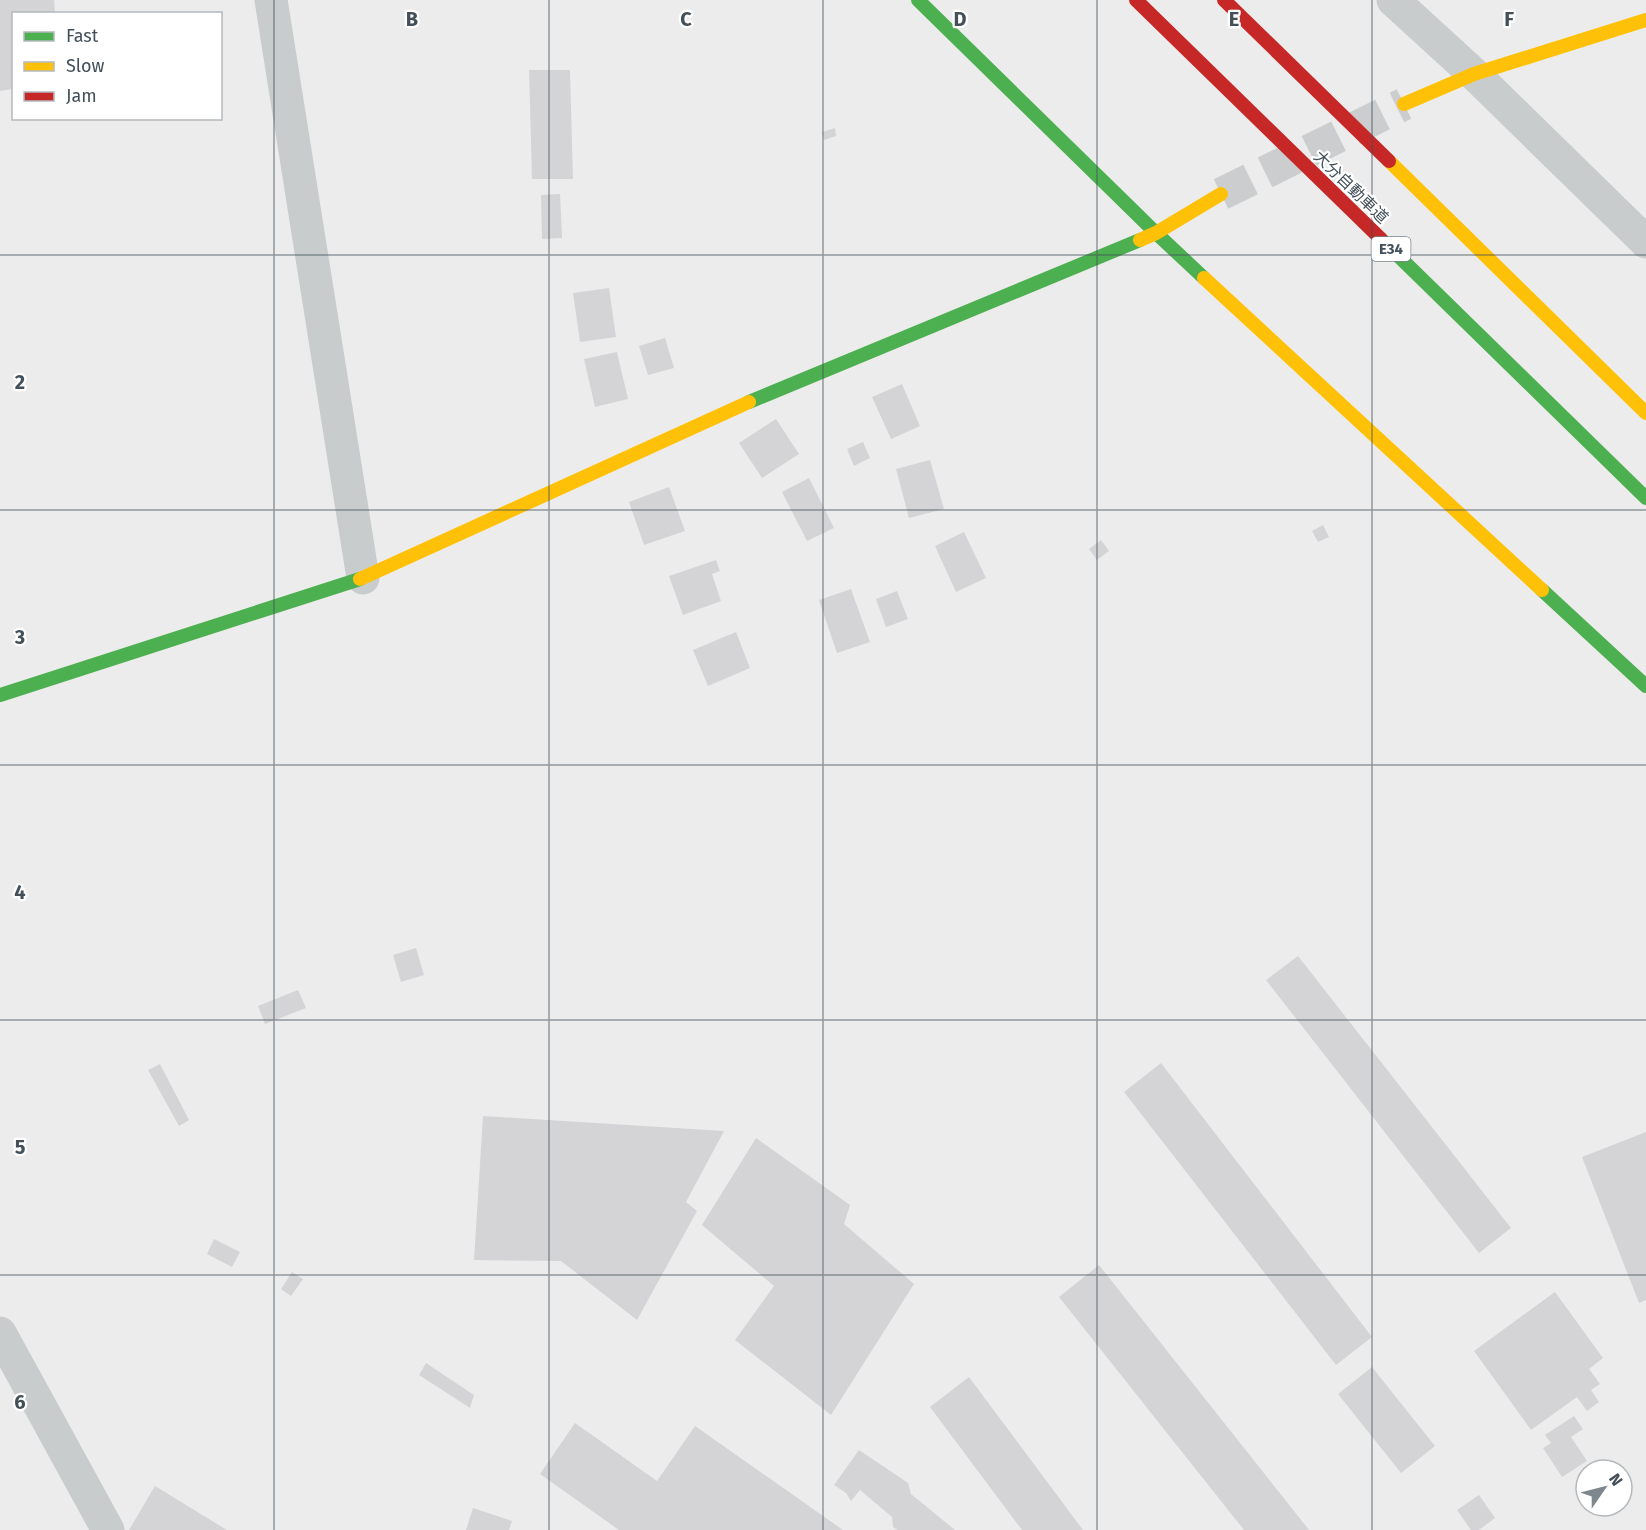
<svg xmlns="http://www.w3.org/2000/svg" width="1646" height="1530" viewBox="0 0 1646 1530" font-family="'Fira Sans','Noto Sans JP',sans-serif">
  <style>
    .building { fill: #d4d4d7 }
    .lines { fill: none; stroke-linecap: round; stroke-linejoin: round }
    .secondary-tunnel { stroke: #cbcdcf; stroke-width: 33; stroke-dasharray: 33 16; stroke-linecap: butt }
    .street { stroke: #c8cccd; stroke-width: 33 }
    .fast { stroke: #4caf50; stroke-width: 14 }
    .slow { stroke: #ffc107; stroke-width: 14 }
    .jam { stroke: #c62828; stroke-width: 14 }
    .grid { fill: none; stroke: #43505a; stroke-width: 1.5; stroke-opacity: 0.55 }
    .labels { text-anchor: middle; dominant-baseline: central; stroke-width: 4.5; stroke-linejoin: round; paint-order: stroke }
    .shield { fill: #fff; stroke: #7b848c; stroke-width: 1.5 }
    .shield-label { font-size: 15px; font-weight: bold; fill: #43505a }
    .street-label { font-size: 16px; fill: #43505a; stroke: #fff }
    .grid-label { font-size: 20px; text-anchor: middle; font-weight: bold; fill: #43505a; stroke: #fff; stroke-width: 4.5; stroke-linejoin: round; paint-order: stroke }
  </style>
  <rect width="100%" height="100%" fill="#edecec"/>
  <path class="building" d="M0,0H54L55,14H14V89L0,91Z
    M529,70H570L573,179H532Z
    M835,128L836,136L824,140L822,132Z
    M560,194L562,238L542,239L541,195Z
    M609,288L616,337L580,342L573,293Z
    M665,338L674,368L648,375L639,346Z
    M617,352L628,399L595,407L584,359Z
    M902,384L920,426L891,439L872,397Z
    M776,419L799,454L762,478L739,443Z
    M863,442L870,458L854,466L847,449Z
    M930,460L944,509L909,518L896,469Z
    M809,478L834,528L807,541L782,492Z
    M669,487L685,531L644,545L629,502Z
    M1323,525L1329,537L1318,542L1312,531Z
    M964,532L986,578L956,592L935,546Z
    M1101,540L1109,551L1097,560L1089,549Z
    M716,560L720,571L712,574L721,601L683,615L669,576Z
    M851,589L870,642L837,653L819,600Z
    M897,591L908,619L886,627L876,599Z
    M736,632L750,668L708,686L693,650Z
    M416,948L424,975L401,982L393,955Z
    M1298,956L1511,1228L1479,1253L1266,980Z
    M298,990L306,1008L265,1024L258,1006Z
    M1161,1063L1372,1337L1336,1365L1124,1092Z
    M160,1064L189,1120L179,1126L148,1070Z
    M483,1116L724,1131L686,1202L697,1211L637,1320L561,1261L474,1260Z
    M1646,1132V1300L1639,1303L1582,1157Z
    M756,1138L850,1205L844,1224L914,1284L831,1415L735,1340L774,1286L702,1225Z
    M214,1239L240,1252L232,1267L207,1254Z
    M1099,1265L1309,1530H1244L1059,1297Z
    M292,1272L303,1279L291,1296L281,1289Z
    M1555,1292L1603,1358L1589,1369L1600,1384L1591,1390L1599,1402L1587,1411L1577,1397L1531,1430L1474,1351Z
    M426,1363L474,1395L470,1408L419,1375Z
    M1372,1367L1435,1446L1401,1473L1338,1394Z
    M969,1377L1083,1530H1022L930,1407Z
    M1574,1416L1583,1429L1571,1437L1587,1461L1562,1477L1543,1448L1551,1443L1545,1435Z
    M575,1423L657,1481L695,1426L843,1530H619L540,1474Z
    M859,1450L908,1483L911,1494L955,1530H897L893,1527L892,1517L860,1490L851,1501L846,1493L834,1485Z
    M155,1486L227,1530H129Z
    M1479,1495L1495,1518L1479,1530H1471L1457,1510Z
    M473,1508L512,1521L509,1530H466Z"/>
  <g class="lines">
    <path class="secondary-tunnel" d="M1221,194L1404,104"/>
    <path class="street" d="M271,0L363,578
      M1393,0L1474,74L1646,242
      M0,1333L108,1530"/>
    <path class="fast" d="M918,0L1156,233L1204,278
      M1381,239L1646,498
      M749,402L1140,240
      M1542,590L1646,686
      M0,695L360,579"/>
    <path class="slow" d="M1404,104L1474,74L1646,20
      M1389,161L1646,413
      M1140,240L1156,233L1221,194
      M1204,278L1542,590
      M360,579L749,402"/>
    <path class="jam" d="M1136,0L1381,239
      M1224,0L1389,161"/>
  </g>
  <path class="grid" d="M274,0V1530M549,0V1530M823,0V1530M1097,0V1530M1372,0V1530M0,255H1646M0,510H1646M0,765H1646M0,1020H1646M0,1275H1646"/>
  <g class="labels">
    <rect class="shield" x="1371.5" y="237" width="39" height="24" rx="4.5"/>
    <g class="shield-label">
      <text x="1391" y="249">E34</text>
    </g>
    <g class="street-label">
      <text transform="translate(1351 187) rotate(44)">大分自動車道</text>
    </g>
  </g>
  <g class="grid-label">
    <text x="412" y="26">B</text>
    <text x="686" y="26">C</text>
    <text x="960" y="26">D</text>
    <text x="1234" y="26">E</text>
    <text x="1509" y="26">F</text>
    <text x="20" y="389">2</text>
    <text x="20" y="644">3</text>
    <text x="20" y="899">4</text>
    <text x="20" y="1154">5</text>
    <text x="20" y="1409">6</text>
  </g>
  <rect x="12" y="12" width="210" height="108" fill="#ffffff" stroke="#b4b9bd" stroke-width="1.5"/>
  <rect x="24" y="32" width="30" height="9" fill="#4caf50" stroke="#b4b9bd" stroke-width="1.5"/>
  <text x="66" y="42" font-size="18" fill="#43505a">Fast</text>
  <rect x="24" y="62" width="30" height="9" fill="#ffc107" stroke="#b4b9bd" stroke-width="1.5"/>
  <text x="66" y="72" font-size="18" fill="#43505a">Slow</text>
  <rect x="24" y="92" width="30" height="9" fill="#c62828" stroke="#b4b9bd" stroke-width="1.5"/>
  <text x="66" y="102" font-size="18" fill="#43505a">Jam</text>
  <g transform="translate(1604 1488) rotate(55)"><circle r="28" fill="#ffffff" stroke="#b4b9bd" stroke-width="1.5"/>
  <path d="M0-4.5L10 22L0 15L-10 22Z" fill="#7e878d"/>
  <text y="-9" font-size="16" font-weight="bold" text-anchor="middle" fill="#43505a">N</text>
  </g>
</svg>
